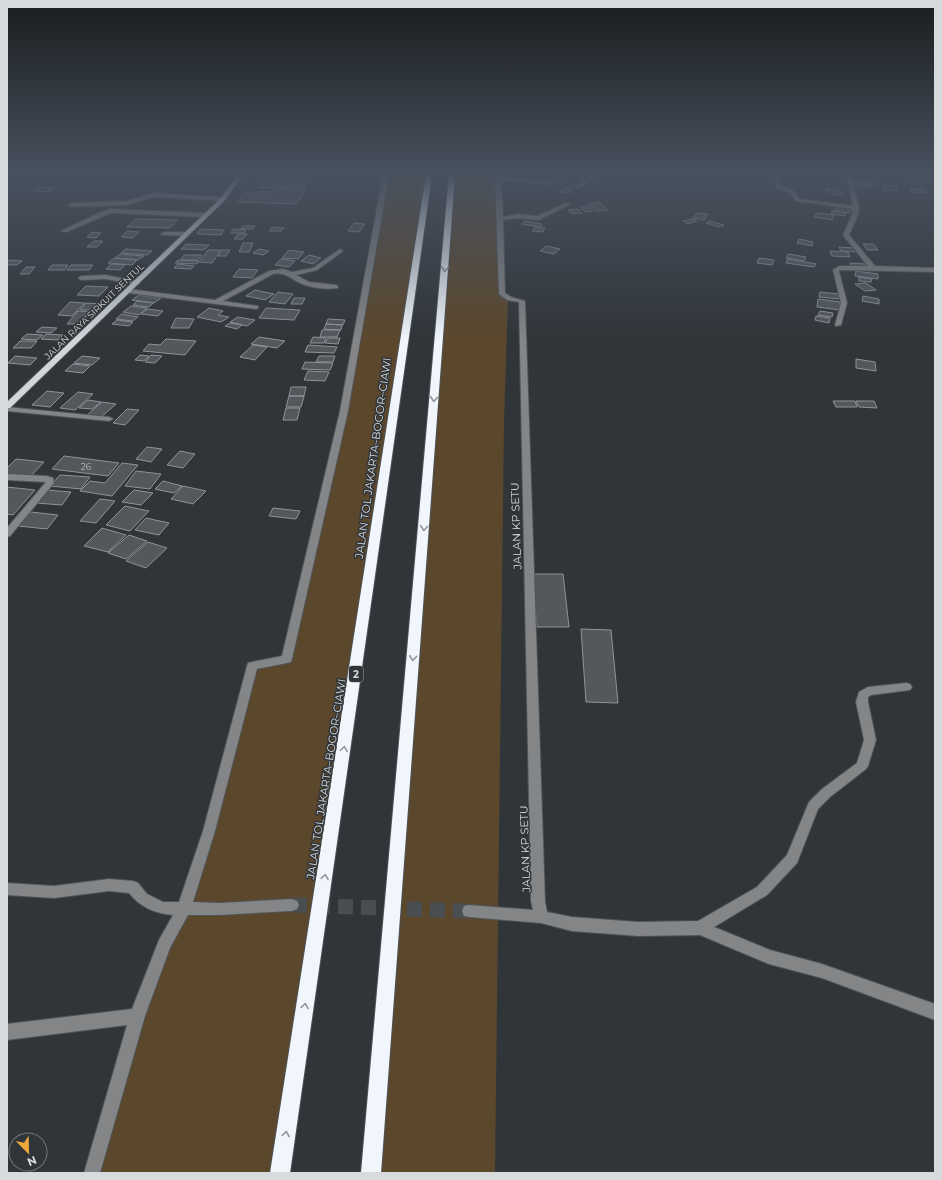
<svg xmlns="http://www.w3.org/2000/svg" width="942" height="1180" viewBox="0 0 942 1180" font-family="Montserrat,sans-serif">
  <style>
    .green { fill: #5b472c }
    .building { fill: #54585d; stroke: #8e9499 }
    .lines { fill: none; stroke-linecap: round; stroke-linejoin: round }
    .minor-tunnel { stroke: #494e52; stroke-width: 15; stroke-dasharray: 15 8; stroke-linecap: butt }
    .minor-casing { stroke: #4e5357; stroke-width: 2 }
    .major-casing { stroke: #4e5357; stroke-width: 2 }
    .highway-casing { stroke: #4e5357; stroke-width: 2 }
    .minor { fill: #838587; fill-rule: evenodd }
    .major { fill: #d1d6db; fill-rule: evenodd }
    .highway { fill: #f0f6fc; fill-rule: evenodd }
    .oneway { stroke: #90969a }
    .labels { text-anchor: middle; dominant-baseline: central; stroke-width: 3; stroke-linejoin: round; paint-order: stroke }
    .far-street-label { font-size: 9px; fill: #d8dbde; stroke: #303539 }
    .number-label { font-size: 9px; fill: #b7babe }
    .shield { fill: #303539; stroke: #a6a9ac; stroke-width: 1 }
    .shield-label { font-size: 10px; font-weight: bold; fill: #d8dbde }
    .street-label { font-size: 11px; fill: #d8dbde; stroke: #303539 }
  </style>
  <rect width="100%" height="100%" fill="#303539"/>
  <path class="green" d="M386,175H429L280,1173H91L137,1016L184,909L252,666L287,659L348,389Z
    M453,175H498L502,294L508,299L504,422L495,1173H371Z"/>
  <path class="building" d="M283,175H311L305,188H259L265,177H282Z
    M908,178L919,179L922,183L910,182Z
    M552,179L566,180L564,183L550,182Z
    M855,180L874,181L875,185L856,183Z
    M855,183L871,185V188L856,187Z
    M883,185L898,187V191L884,190Z
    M38,187L55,188L50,192L33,191Z
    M565,187L573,188L569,193L560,192Z
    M835,188L844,194L834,195L825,189Z
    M911,188L925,190V193L911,192Z
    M274,189L305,190L297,204L237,202L245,192H272Z
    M599,202L608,210L597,211L588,204Z
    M587,206L593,211L585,212L579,207Z
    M836,207L852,209L850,213L834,211Z
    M578,209L582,213L572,214L568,210Z
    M832,211L846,213L845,216L831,214Z
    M697,213L708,214L704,220L693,218Z
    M817,213L834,215L832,220L814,217Z
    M136,219L177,220L170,228L127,227Z
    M693,219L697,221L687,224L683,221Z
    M524,221L542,224L540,227L522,224Z
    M710,221L724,225L719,227L706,223Z
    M354,223L365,224L359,232L348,231Z
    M243,226H255L253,229H241Z
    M272,227L284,228L281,231H269Z
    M535,227L545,228L543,232L532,231Z
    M200,229L224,230L221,235L197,234Z
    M233,229L246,230L244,233H231Z
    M127,231L139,232L133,238L121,237Z
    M92,232L101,233L96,238L87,237Z
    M238,234H247L243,239H234Z
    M799,239L813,242L812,246L797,243Z
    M94,241H103L97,247H87Z
    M243,243H253L249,252H239Z
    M186,244L209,245L204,250L181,249Z
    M863,244H873L878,250H867Z
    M546,246L560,249L554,254L540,251Z
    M839,247L856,248L857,252L841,251Z
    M126,249L152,251L147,255L121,253Z
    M259,249L269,251L263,255L253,253Z
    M208,250H221L212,263L199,262Z
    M222,250H230L226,256H218Z
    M289,250L304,252L298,259L282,258Z
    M830,251L848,252L850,257L832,256Z
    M120,254L144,256L138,260L115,258Z
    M788,254L806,257L804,261L786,258Z
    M184,255H202L198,260H181Z
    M309,255L321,258L313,264L301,261Z
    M114,258L137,260L132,265L108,263Z
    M759,258L774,260L772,265L757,263Z
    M281,259L295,261L289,267L275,265Z
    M788,259L816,264L814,267L786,263Z
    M8,260L22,261L17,265H7Z
    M178,260L199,261L197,264L175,263Z
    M850,263L865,264L867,268L851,267Z
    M111,264L125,265L120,270L106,269Z
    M178,264L194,266L191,269L174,268Z
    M52,265H68L65,270H48Z
    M71,265H93L89,270H67Z
    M26,267H35L29,274H20Z
    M239,269L258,270L252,278L233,277Z
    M856,271L878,274V279L855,276Z
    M859,277L872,279L871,282L859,281Z
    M866,283L876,290L865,291L855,284Z
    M86,286L108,287L99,296L77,295Z
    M255,290L274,294L265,300L246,296Z
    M278,292L293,294L285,304L269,302Z
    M820,292L839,294V299L819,297Z
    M139,295L161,298L154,303L132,300Z
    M863,296L879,299V304L862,301Z
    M294,298H305L302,304H291Z
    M818,299L840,302V310L817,307Z
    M137,301L153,303L149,307L133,305Z
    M70,302L85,303L72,316L58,315Z
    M86,303L100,304L94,310H80Z
    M131,306L147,308L139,315L123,312Z
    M209,308L223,311L218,315L229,317L221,322L197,317Z
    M266,308L300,310L294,320L259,318Z
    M147,309L163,311L158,316L141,314Z
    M78,311L91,312L79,324H67Z
    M820,311L833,313L832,317L818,315Z
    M122,314L138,317L132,321L116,319Z
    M816,316L830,318L829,323L815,320Z
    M238,317L255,320L247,326L230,322Z
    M176,318L194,319L189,328H171Z
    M328,319L345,320L343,325L326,324Z
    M117,320L133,322L129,326L112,324Z
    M230,323L242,325L237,329L225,326Z
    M326,324L342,325L341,330L324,329Z
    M42,327L57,328L51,333L36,332Z
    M322,330H340L337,337H320Z
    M27,334L43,335L37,340L21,339Z
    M46,334L63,335L58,340L41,339Z
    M259,337L285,341L277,348L251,344Z
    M313,337L326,338L324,343H310Z
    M328,338H340L338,344L325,343Z
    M166,339L196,341L185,355L143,351L149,344L160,345Z
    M20,341H37L31,348H13Z
    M253,345L267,347L255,360L240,357Z
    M308,345L337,347L334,353L305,352Z
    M140,355L149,356L144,361L135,360Z
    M151,355L162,356L155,363L145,362Z
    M15,356L37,358L30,365L8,363Z
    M82,356L100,358L92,365L74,363Z
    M319,356H335L333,362H316Z
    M856,359L875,362L876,371L856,368Z
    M305,362L333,363L330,370L302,369Z
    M73,364L90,366L83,373L65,371Z
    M308,371L329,372L325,381L304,380Z
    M291,387H306L304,396H289Z
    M47,391L64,393L50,407L32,405Z
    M78,392L93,394L75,410L60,408Z
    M289,396H304L301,407H286Z
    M88,400L101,402L92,409L79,408Z
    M833,401H855L857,407H836Z
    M856,401H874L877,408L859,407Z
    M102,402L116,404L100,418L86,416Z
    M286,408H300L297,420H283Z
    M127,409L139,410L125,425L113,423Z
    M147,447L162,449L151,462L136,459Z
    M180,451L195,454L183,468L167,465Z
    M64,456L119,463L108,476L52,469Z
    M16,459L44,462L29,478L7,475V468Z
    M122,463L138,465L112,496L80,491L90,481L105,483Z
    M136,471L161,474L150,489L125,486Z
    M60,475L90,477L81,489L50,486Z
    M163,481L182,486L174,493L155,489Z
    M183,486L206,491L193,504L171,499Z
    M7,487L35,490L13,515L7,514Z
    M46,490L71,492L62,505L36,503Z
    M134,490L153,493L141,505L122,502Z
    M100,499L115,501L96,523L80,521Z
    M125,506L149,511L130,531L106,525Z
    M273,508L300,511L296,519L269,516Z
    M31,512L58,515L47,529L18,526Z
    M146,518L169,523L159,535L135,530Z
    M102,528L126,535L108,552L84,546Z
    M129,535L147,541L126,559L108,553Z
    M148,542L167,548L146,568L126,561Z
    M532,574H563L569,627H537Z
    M581,629L611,630L618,703L586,702Z"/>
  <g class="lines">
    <path class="minor-tunnel" d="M292,905L469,911"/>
    <defs>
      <path id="minor" d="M383,175H389L348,411L292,659L291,662L287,663L257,669L215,831L193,902L220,903L292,899L297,901L299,905L297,909L292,911L220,915H188L170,948L145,1016L100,1173H84L127,1025L7,1040V1024L132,1009L159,940L173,915C156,914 140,907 129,893L109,891L54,898L7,895V883L54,886L109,879L133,881L138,883L147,894L163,902H179L203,831L247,666L248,663L252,662L282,656L340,411Z
        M495,175L556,183L553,185L501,180L503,217L518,214L537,216L566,203L571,204L538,220L518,218L503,220L505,293L511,297L525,301L545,901L547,912L572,917L638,922L698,921L757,887L787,855L809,802L822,789L857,763L864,740L856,702L859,692L868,687L906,683L910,684L912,687L910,690L871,695L868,697V702L876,740L868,766L866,769L830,797L818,809L797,863L767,895L714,927L770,950L822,964L935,1004V1020L822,978L769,964L700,935L638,936L572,931L541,923L469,917L464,916L462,911L464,906L469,905L533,910L531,901L519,302L507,300L499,294Z
        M591,175H597L580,188H576V186Z
        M776,175H781V186L795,191L799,199L853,206L846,175H851L859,208L858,215L849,235L875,266L935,268V272L840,270L839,271L847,303L841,325L836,326L835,325L841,303L833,270L839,266H868L843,235L852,215L853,209L795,201L791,193L776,188Z
        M154,193L223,197L226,199L223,201L154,197L127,205L71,207L68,205L71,203L127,201Z
        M111,209L206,213L209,215L206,217L111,213L66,232L61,231L101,212Z
        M164,232H186L189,234L186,236L162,235L161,234Z
        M340,249L343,251L342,252L317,270L296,275L309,282L336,285L338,286V288C327,290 309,288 298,282C288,277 285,272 273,274L223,301L258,306V308L256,309L128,293L125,291L128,289L215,300L269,271L283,269L292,272L313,268Z
        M106,275L137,281L140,283L137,285L106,279L81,280L78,278L81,276Z
        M7,407L109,417L113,419L109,421L7,411Z
        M7,474L47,476L53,478L54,483L10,536L7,537V528L46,482L7,480Z"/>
      <path id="major" d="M238,175H243L225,200L10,408H7V402L221,198Z"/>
      <path id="highway" d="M426,175H432L290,1173H270Z
        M449,175H455L381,1173H361Z"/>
    </defs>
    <use href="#minor" class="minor-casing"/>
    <use href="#major" class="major-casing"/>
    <use href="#highway" class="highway-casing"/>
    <use href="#minor" class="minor"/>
    <use href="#major" class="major"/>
    <use href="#highway" class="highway"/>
  </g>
  <defs><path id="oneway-chevron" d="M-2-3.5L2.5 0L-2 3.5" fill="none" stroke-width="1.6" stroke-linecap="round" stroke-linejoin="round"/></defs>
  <g class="oneway">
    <use href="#oneway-chevron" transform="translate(445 269) rotate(95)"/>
    <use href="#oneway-chevron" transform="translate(434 399) rotate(95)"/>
    <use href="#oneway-chevron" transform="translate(424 528) rotate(95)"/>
    <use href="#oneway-chevron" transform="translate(413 658) rotate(95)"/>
    <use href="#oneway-chevron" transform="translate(344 749) rotate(-82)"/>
    <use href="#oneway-chevron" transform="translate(325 877) rotate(-81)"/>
    <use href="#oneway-chevron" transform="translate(305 1006) rotate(-81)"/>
    <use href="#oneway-chevron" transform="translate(286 1134) rotate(-81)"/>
  </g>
  <linearGradient id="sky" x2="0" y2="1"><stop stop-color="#1a1d1f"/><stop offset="0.51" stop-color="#48515f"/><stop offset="1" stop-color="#48515f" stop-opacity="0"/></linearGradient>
  <rect width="942" height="340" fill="url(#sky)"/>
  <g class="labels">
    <g class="far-street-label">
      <text transform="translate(94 311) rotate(-44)">JALAN RAYA SIRKUIT SENTUL</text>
    </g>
    <g class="number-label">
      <text x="86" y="466">26</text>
    </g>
    <rect class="shield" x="349" y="666" width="14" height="16" rx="3"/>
    <g class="shield-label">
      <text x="356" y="674">2</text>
    </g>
    <g class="street-label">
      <text transform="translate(373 458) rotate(-82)">JALAN TOL JAKARTA–BOGOR–CIAWI</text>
      <text transform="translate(516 526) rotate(-92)">JALAN KP SETU</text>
      <text transform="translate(326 779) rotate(-81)">JALAN TOL JAKARTA–BOGOR–CIAWI</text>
      <text transform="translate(525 849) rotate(-92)">JALAN KP SETU</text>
    </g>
  </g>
  <rect width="942" height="1180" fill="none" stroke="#d8dbde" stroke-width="16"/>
  <g transform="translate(28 1152) rotate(157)"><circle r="19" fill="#303539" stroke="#73777b"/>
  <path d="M0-3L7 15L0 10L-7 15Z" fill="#eda83b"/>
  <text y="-6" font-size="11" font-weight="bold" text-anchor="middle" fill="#d8dbde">N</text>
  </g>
</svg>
